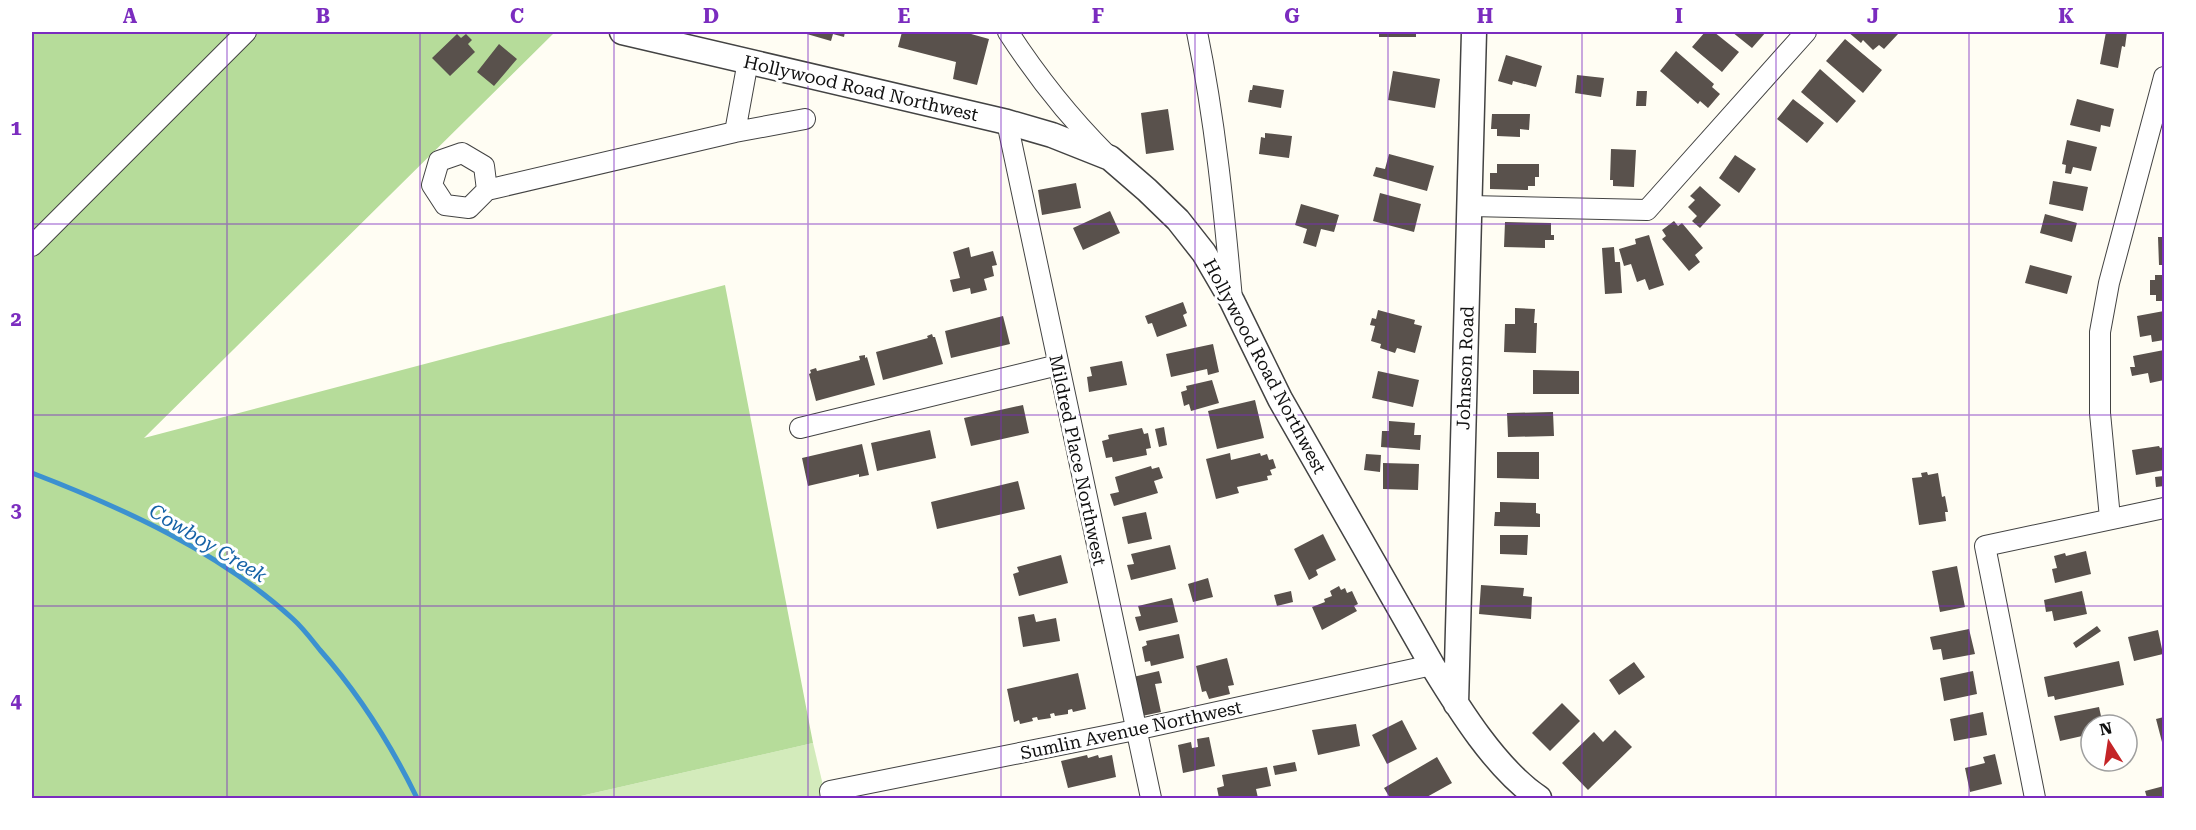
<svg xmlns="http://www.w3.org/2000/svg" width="2196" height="830" viewBox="0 0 2196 830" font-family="'Roboto Serif',serif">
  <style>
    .green { fill: #d3ebbb }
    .forest { fill: #b6dc9a }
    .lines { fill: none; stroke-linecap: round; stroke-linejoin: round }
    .stream { stroke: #3c91d0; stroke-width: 5 }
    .building { fill: #59514c }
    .minor-casing { stroke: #434343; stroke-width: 22 }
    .tertiary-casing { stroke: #434343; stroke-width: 27 }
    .minor { stroke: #fff; stroke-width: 20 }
    .tertiary { stroke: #fff; stroke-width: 24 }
    .grid { fill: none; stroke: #7b2cbf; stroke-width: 1.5; stroke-opacity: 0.55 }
    .labels { text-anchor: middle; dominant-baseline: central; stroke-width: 6; stroke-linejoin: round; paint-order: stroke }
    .street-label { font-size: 18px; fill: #101010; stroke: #fff }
    .water-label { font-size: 20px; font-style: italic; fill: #1562a6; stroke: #fff }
    .neatline { fill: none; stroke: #7b2cbf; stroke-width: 2 }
    .grid-label { font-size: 20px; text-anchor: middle; font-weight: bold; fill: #7b2cbf }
  </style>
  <rect width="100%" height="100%" fill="#fffdf3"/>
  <path class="green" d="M813,743L826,798H572Z"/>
  <path class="forest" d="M32,32H555L144,438L725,285L813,743L572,798H32Z"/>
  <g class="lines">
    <path class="stream" d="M32,473C123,508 220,552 293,619C303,628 312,640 320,650C360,695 391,745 417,798"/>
  </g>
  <path class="building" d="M800,32H852V34L845,32L844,37L833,34L831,41Z
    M902,32H964L989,39L977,85L953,79L956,62L898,47Z
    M1379,32H1416V37H1379Z
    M1705,32H1714L1739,52L1722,72L1692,47Z
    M1732,32H1766L1752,48Z
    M1848,32H1895L1898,34L1884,49L1879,45L1873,50L1863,40L1861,43Z
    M2106,32H2127L2125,47L2122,46L2118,68L2100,64Z
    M457,34L461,38L466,34L472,40L468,44L475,52L450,76L432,58Z
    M1845,39L1882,70L1863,93L1826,61Z
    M499,44L517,59L494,86L477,72Z
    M1676,51L1714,84L1712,87L1720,94L1708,108L1700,101L1698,104L1660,71Z
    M1506,55L1542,66L1536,87L1513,81L1512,85L1498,81Z
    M1820,69L1856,101L1837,123L1801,92Z
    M1393,71L1440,79L1435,108L1388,100Z
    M1577,75L1604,78L1601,97L1575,93Z
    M1253,85L1284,90L1281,108L1248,102L1250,90H1252Z
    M1637,91H1647L1646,106H1636Z
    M1793,99L1824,123L1807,143L1777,119Z
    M2077,99L2114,109L2110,127L2101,125L2100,132L2070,125Z
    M1168,109L1174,150L1146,154L1141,113Z
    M1492,114H1530L1529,130L1520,129V137L1497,136V129H1491Z
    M1265,133L1292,136L1289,158L1259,154L1261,137L1265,138Z
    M2067,140L2097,147L2091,171L2073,167L2071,174L2065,173L2066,165L2062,164Z
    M1611,149L1636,150L1634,187L1613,186V180H1610Z
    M1389,154L1434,166L1427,191L1373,176L1376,167L1385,169Z
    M1735,155L1756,169L1739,193L1719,178Z
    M1497,164H1539V177H1535V186H1528V190L1490,189V173H1497Z
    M2053,181L2088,187L2083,211L2049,204Z
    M1076,183L1081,208L1042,215L1038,190Z
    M1700,186L1721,205L1700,228L1692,221L1697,216L1688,207L1695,200L1690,196Z
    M1380,193L1421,204L1414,232L1373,221Z
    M1301,204L1339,215L1334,232L1321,229L1316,247L1303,243L1307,229L1295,225Z
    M1110,211L1120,233L1083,250L1073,228Z
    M2045,214L2077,223L2072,242L2040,233Z
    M1674,221L1678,226L1682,223L1703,248L1695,255L1700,262L1689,271L1662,239L1666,236L1662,230Z
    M1505,222L1551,223V235H1554V240H1545V248L1504,247Z
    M1649,235L1664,285L1649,290L1645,279L1637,282L1631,264L1624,266L1619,249L1636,244L1635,239Z
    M2158,237H2164V265H2159Z
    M969,247L971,257L993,251L997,265L992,266L994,276L984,279L987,290L971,294L970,288L953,292L950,280L960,278L953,252Z
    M1614,247L1615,262H1620L1622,293L1605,294L1602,248Z
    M2030,265L2072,276L2067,294L2025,283Z
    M2155,275H2164V301H2156V295H2150V280H2155Z
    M1183,302L1187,313L1183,315L1187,326L1157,337L1152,323L1148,324L1145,316Z
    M1515,308L1535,309L1534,323H1537L1536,353L1504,352L1505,324H1515Z
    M1378,310L1415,320L1414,324L1422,326L1415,353L1397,348L1395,353L1380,348L1381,344L1371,341L1375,326L1370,325L1372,318L1376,319Z
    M2164,311V340L2152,342L2151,335L2140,337L2137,316Z
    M1003,316L1010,344L951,358L945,331Z
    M932,334L933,337H935L943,364L883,380L876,352L928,338L927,336Z
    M1213,344L1219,372L1208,375L1207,369L1171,377L1166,354Z
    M2164,350V380L2150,383L2148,373L2132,376L2130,367H2135L2133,356Z
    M865,355V358L867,357L875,385L816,401L809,374L811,373L810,370L816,368L817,371L860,360L859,356Z
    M1122,361L1127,385L1089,392L1087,377L1092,376L1090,367Z
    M1533,370L1579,371V394H1533Z
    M1378,371L1419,380L1413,407L1372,398Z
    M1212,380L1219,403L1191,411L1189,404L1184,406L1181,392L1187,390L1186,386Z
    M1255,400L1264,438L1217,449L1208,411Z
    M1023,405L1029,433L971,446L964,418Z
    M1553,412L1554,436L1508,437L1507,413Z
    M1389,421L1415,423L1414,435H1421L1420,450L1381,447L1382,431H1389Z
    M1164,427L1167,445L1159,447L1155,429Z
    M1142,428L1144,434L1148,433L1151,448L1146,449L1147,455L1113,462L1112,457L1106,458L1102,441L1109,439L1108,435Z
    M930,430L936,458L877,471L871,443Z
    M862,444L869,475L859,477V474L808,486L802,458Z
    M2159,446L2160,448L2164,447V470L2136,475L2132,450Z
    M1497,452H1539V479L1497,478Z
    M1230,453L1231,460L1260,453L1261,456L1267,454L1269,460L1273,459L1276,468L1270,470L1272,475L1267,476L1268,480L1237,487L1239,493L1216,499L1206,459Z
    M1366,454L1381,455L1380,472L1364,470Z
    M1383,463L1419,464L1418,490L1383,489Z
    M1151,466L1152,469L1159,467L1163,478L1154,481L1158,493L1114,506L1110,494L1119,492L1115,477Z
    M1927,472L1928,475L1938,473L1942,497L1945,496L1948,512H1945L1946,521L1919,525L1912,478L1922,477L1921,473Z
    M2164,476V486L2156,487L2155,477Z
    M1018,481L1025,509L937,529L931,502Z
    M1500,502L1536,503V513L1540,514V527L1494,526L1495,512H1500Z
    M1146,512L1152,539L1128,544L1122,517Z
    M1323,534L1336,560L1316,570L1318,575L1309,580L1294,549Z
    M1500,535H1528L1527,555L1500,554Z
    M1170,545L1176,569L1131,580L1127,565L1134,564L1131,554Z
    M2086,551L2091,574L2055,583L2052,569L2057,568L2054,556L2065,553L2066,556Z
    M1061,555L1068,583L1019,596L1013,574L1019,572L1017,567Z
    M1957,566L1965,607L1940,612L1932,571Z
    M1208,578L1213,597L1193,602L1188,584Z
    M1481,585L1524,588L1523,596L1532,597L1531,619L1479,614Z
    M1339,586L1341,590L1345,588L1347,593L1352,591L1358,604L1354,606L1357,611L1322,630L1312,607L1325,602L1324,599L1332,596L1330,591Z
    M1291,591L1293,602L1277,606L1274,595Z
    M2082,591L2087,614L2054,621L2052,611L2046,612L2044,600Z
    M1172,598L1178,622L1139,631L1135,617L1141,616L1138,606Z
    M1034,614L1036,622L1056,618L1060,641L1023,647L1018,617Z
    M2097,626L2101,631L2076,648L2073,643Z
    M1969,629L1975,654L1943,660L1941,649L1933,650L1930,637Z
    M2158,630L2163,654L2134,661L2128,637Z
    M1179,634L1184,658L1151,666L1150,661L1145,662L1142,647L1147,645L1146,641Z
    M1227,658L1234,685L1228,686L1230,694L1209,699L1206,691L1202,692L1196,666Z
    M2119,661L2124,685L2055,700L2054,696L2048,697L2044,677Z
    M1634,662L1645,677L1619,695L1609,680Z
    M1159,671L1162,683L1155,684L1161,712L1142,716L1133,677Z
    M1973,671L1977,694L1944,701L1940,678Z
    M1078,673L1086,709L1073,712L1072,709L1068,710V714L1055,716L1054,713L1050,714L1051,718L1038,720L1037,717L1032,718L1033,721L1020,724L1019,720L1014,722L1007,689Z
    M1562,703L1580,721L1550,751L1532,733Z
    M2099,707L2103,725H2091V734L2060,741L2054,716Z
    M1983,712L1987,735L1954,741L1950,719Z
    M2164,717V741L2162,742L2156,719Z
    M1402,720L1417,749L1387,764L1372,735Z
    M1356,724L1360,746L1318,755L1312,730Z
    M1615,730L1632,747L1588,790L1562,763L1594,732L1603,742Z
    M1209,737L1215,766L1183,773L1178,745L1191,742L1192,748L1198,747L1197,739Z
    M1995,754L2002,784L1970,792L1965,768L1985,763L1983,757Z
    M1087,755L1088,758L1098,755L1099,758L1112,755L1116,777L1068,788L1061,761Z
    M1437,757L1452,783L1425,798H1390L1384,788Z
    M1295,762L1297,771L1275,775L1273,766Z
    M1267,767L1271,786L1256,789L1258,798H1219L1217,788L1224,786L1222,775Z
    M2164,786V798H2147L2145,791Z"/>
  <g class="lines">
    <defs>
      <path id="minor" d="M1008,32C1038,78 1067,115 1106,154
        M1197,32C1215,120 1224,209 1232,299
        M1007,122L1151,798
        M735,132L805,119
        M487,190L484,166L462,153L439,161L432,185L445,205L469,208L487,190L735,132L748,61
        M1470,206L1647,210L1806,32
        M32,246L246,32
        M800,428L1058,365
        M2110,518L2100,413V332L2109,283L2164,77
        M831,798L830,791L1135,730L1432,665
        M2035,798L1985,546L2164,508"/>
      <path id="tertiary" d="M622,32L1007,122L1052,135L1110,158L1147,190L1178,220L1204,253L1232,301L1280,399L1432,665C1459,709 1496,769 1539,798
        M1456,704L1474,32"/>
    </defs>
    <use href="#minor" class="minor-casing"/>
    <use href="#tertiary" class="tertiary-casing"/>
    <use href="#minor" class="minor"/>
    <use href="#tertiary" class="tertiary"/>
  </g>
  <path class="grid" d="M227,32V798M420,32V798M614,32V798M808,32V798M1001,32V798M1195,32V798M1388,32V798M1582,32V798M1776,32V798M1969,32V798M32,224H2164M32,415H2164M32,606H2164"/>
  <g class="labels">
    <g class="street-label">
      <text transform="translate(861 88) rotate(13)">Hollywood Road Northwest</text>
      <text transform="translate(1265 366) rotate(62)">Hollywood Road Northwest</text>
      <text transform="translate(1465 368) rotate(-88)">Johnson Road</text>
      <text transform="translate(1078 460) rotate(78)">Mildred Place Northwest</text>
      <text transform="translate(1131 730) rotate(-12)">Sumlin Avenue Northwest</text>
    </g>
    <g class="water-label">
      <text transform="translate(208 543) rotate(31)">Cowboy Creek</text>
    </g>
  </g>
  <rect width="2196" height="830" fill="none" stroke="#ffffff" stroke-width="66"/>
  <g transform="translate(2109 743) rotate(348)"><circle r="28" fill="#ffffff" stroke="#9f9f9f" stroke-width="1.5"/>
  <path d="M0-4.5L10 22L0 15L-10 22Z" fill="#c42427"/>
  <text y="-9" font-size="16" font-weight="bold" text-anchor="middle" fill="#101010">N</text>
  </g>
  <rect x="33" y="33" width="2130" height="764" class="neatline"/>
  <g class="grid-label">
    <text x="130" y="23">A</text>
    <text x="323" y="23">B</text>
    <text x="517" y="23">C</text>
    <text x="711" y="23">D</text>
    <text x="904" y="23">E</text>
    <text x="1098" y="23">F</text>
    <text x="1292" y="23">G</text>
    <text x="1485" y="23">H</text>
    <text x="1679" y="23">I</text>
    <text x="1873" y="23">J</text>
    <text x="2066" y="23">K</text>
    <text x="16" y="135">1</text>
    <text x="16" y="326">2</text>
    <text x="16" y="517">3</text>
    <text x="16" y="708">4</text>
  </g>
</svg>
